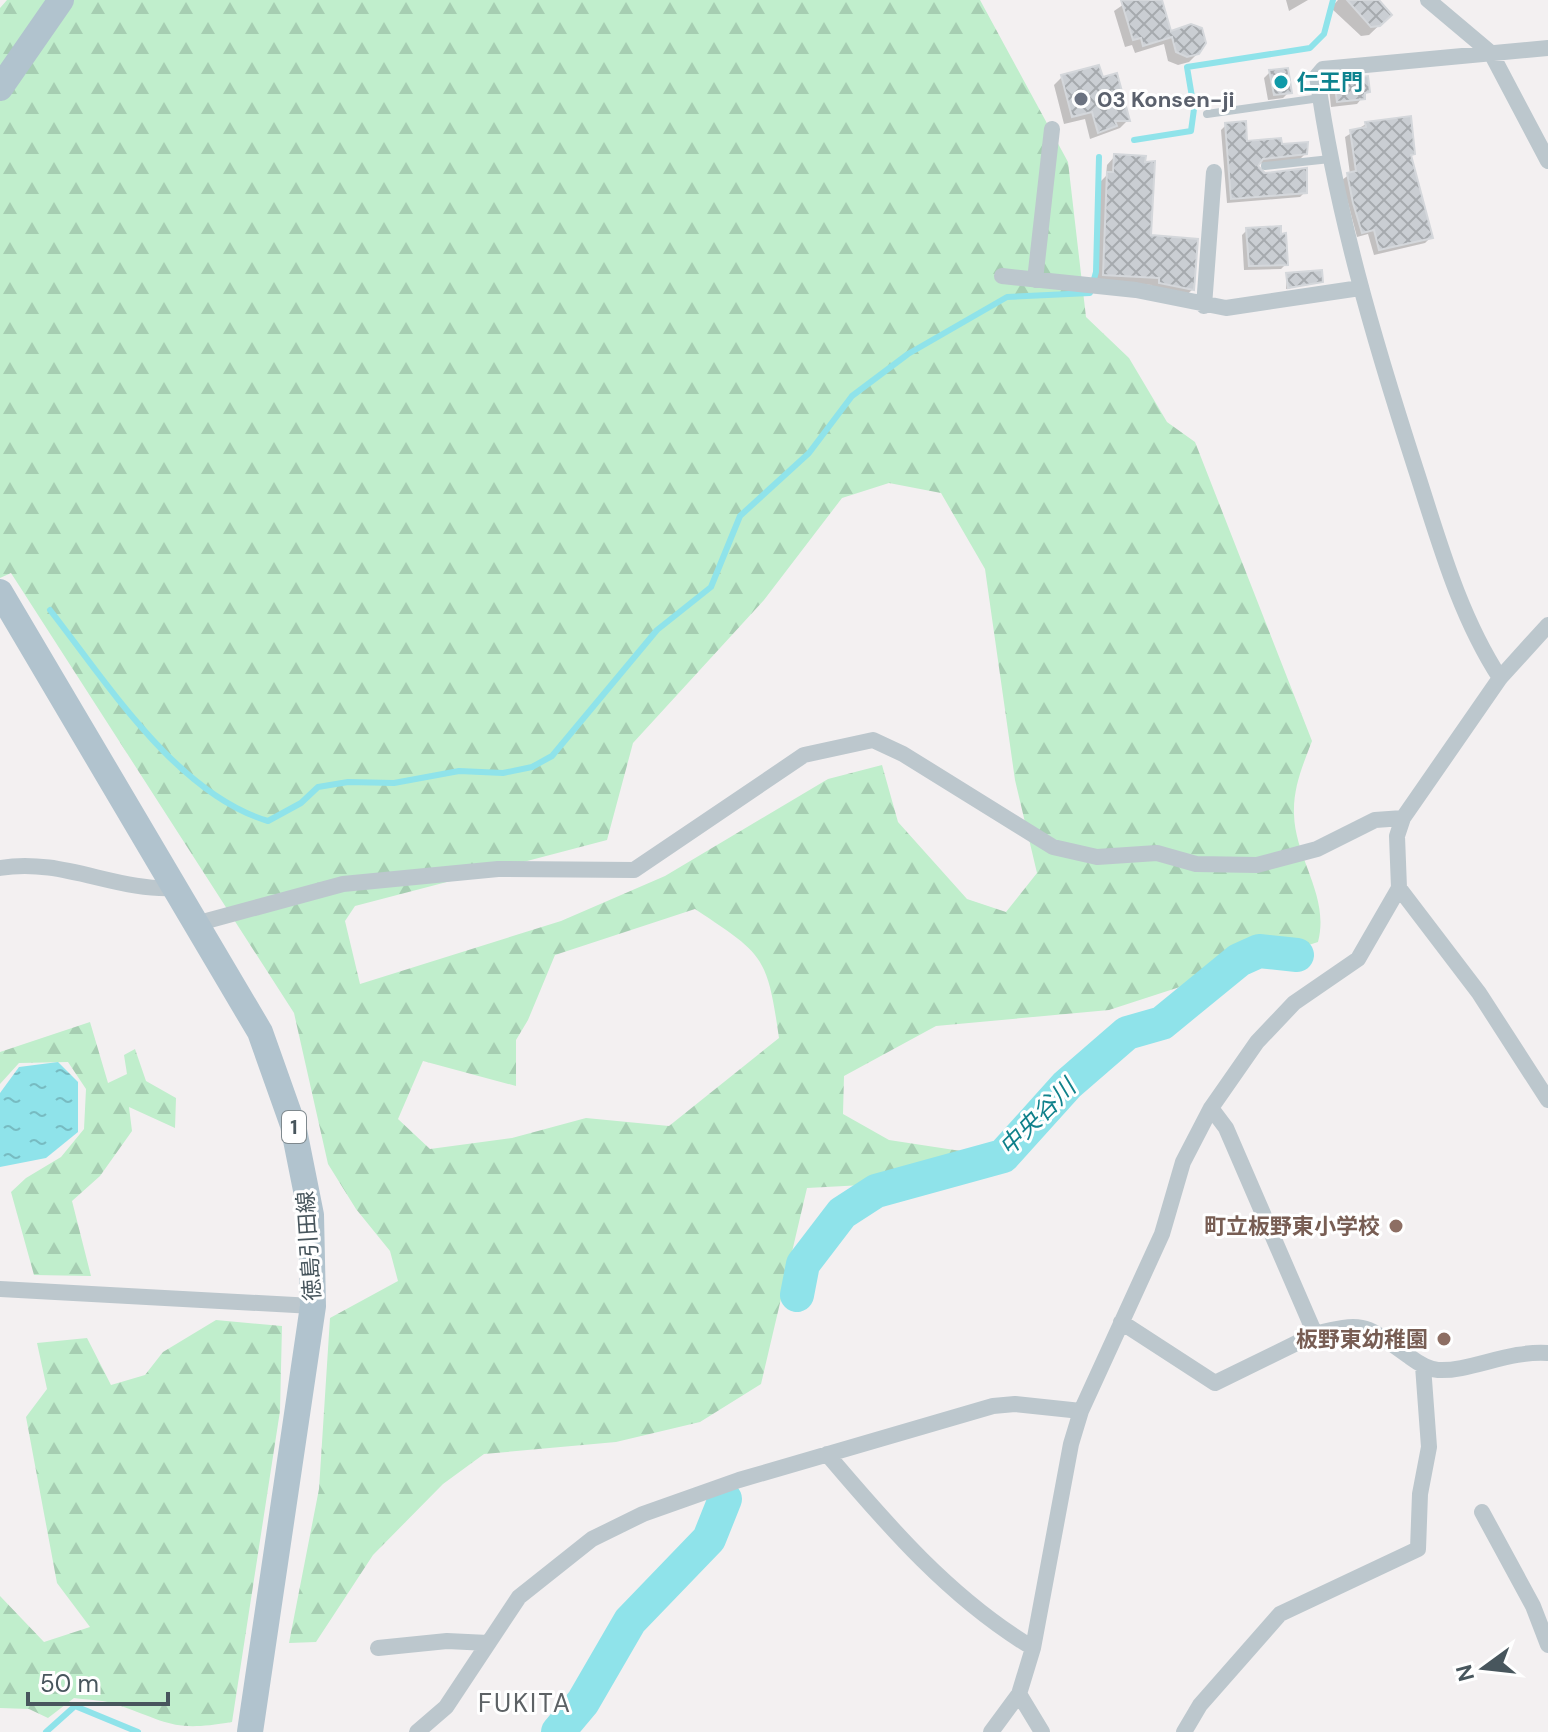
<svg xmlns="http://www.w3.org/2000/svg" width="1548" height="1732" viewBox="0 0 1548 1732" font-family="'DM Sans','Noto Sans JP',sans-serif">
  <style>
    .forest { fill: url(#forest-firs); fill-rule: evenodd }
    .water { fill: url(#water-ripples) }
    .shadow { fill: #0003 }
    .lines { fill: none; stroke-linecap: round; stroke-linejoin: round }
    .stream { stroke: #8fe3ea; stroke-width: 6 }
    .river { stroke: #8fe3ea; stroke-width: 34 }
    .building { fill: url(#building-cross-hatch); stroke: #d4d7db; stroke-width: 2 }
    .service { stroke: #bcc7cd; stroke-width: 8 }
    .minor { stroke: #bcc7cd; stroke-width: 16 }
    .primary { stroke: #b1c3ce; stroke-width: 26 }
    .culture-dot { fill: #0f9aa8; stroke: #fff; stroke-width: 3 }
    .worship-dot { fill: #6b7280; stroke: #fff; stroke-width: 3 }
    .education-dot { fill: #8d6e63; stroke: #fff; stroke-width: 3 }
    .labels { text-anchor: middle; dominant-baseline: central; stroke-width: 6; stroke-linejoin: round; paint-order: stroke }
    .shield { fill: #fff; stroke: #7f898e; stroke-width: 2 }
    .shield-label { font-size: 20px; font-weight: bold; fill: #48565d }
    .culture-label { font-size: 22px; font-weight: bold; fill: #0d838f; stroke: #fff; text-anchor: start }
    .worship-label { font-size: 22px; font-weight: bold; fill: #5b616d; stroke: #fff; text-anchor: start }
    .education-label { font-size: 22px; font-weight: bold; fill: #785e54; stroke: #fff; text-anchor: end }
    .street-label { font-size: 22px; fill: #48565d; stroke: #fff }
    .water-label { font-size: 24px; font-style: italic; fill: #10818b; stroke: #fff }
    .quarter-label { font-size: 26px; letter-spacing: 2px; fill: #5d6265; stroke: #fff }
  </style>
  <defs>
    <pattern id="forest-firs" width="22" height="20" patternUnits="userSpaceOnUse" patternTransform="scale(2)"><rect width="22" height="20" fill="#c0eecc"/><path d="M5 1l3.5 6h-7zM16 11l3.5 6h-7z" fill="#a6ceb2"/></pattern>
    <pattern id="water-ripples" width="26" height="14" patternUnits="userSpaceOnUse" patternTransform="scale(2)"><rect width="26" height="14" fill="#8fe3ea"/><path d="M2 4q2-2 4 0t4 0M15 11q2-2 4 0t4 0" fill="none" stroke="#77bbc1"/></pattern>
    <pattern id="building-cross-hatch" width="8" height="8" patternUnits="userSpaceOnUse" patternTransform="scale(2)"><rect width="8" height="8" fill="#caced3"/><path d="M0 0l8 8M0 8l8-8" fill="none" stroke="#a6aaae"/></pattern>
  </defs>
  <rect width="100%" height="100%" fill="#f3f0f1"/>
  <path class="forest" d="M7,0H980L1068,162L1086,317L1129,358L1167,422L1195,442L1312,741C1303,765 1293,787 1294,814C1295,859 1330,896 1318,942L1109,1010L936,1026L844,1076L843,1114L889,1140L961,1151L957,1180L807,1188L761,1384L700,1422L616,1442L484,1454L443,1484L373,1555L316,1642L289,1643L319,1489L330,1318L398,1281L390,1251L356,1209L328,1164L294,1013L11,573L0,578V8ZM889,483L941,493L985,569L1015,780L1037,873L1006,912L967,899L898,822L882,765L828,779L665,876L561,921L360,984L345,921L355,906L607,840L633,743L764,600L842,498ZM695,909C764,955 767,955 779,1038L669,1126L586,1118L512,1138L430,1149L398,1119L423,1061L516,1086V1040L528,1020L555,955Z
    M90,1022L108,1083L127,1074L124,1055L135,1049L146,1081L176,1098L175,1128L129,1107L132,1131L100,1176L72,1201L91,1276L34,1275L11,1192L26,1178L61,1157L84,1129L86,1089L68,1062L19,1063L0,1084V1052Z
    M216,1320L282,1326L280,1411L232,1722C173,1732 170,1723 118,1705C105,1700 89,1700 74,1698L48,1718L29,1709L0,1708V1596L44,1642L90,1627L57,1583L26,1417L47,1389L37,1343L87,1338L111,1385L145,1375L163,1352Z"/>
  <path class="water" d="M58,1062L78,1082V1132L46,1158L0,1167V1093L19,1067Z"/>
  <path class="shadow" d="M1130,0H1160L1170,34L1198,53L1189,62L1178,65L1168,61L1164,44L1135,53L1132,45L1125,47L1114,11Z
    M1286,0H1308L1289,11Z
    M1338,0H1377L1390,15L1369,35L1361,36L1331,8Z
    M1270,72L1289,92L1283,98L1268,100L1264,78Z
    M1062,77L1128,120L1120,128L1090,139L1085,119L1064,124L1054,85Z
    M1335,82L1367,92L1357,104L1331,107L1329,88Z
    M1366,124L1409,157L1430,238L1425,243L1374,255L1368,234L1357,237L1342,180L1350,174L1345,137Z
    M1226,125L1245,143L1281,146L1305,154L1300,159L1257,164L1260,174L1305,192L1300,197L1227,203L1221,130Z
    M1115,156L1149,236L1192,290L1184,297L1152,291V285L1096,282L1100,182L1106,176L1107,165Z
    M1247,230L1286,264L1281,269L1244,270L1242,235Z
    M1287,275L1321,282L1286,289Z"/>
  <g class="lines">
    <path class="stream" d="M1134,140L1191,131L1194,109L1187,67L1310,48L1324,34L1333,0
      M50,610C107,683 177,794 268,821L301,803L318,787L348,782L394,783L459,771L503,773L532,767L552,756L657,630L711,587L740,516L809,453L852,396L908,354L1007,297L1090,293L1096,272L1099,157
      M46,1732L75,1706L138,1732"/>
    <path class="river" d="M797,1295L803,1264L842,1213L876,1191L1003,1156L1067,1085L1127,1033L1162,1023L1239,960L1259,951L1297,955
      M558,1732L583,1702L630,1621L709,1539L725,1499"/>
  </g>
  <path class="building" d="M1121,0H1162L1171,31L1191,24L1202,28L1206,43L1199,54L1187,57L1176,52L1172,37L1143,46L1141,38L1133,40Z
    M1347,0H1379L1392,15L1380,26L1371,27Z
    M1099,65L1103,77L1117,73L1130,121H1115L1117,126L1098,133L1092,112L1072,117L1061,75Z
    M1288,68L1292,93L1274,95L1269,70Z
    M1368,76L1370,92L1365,93V99L1337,102L1334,80Z
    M1411,116L1415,154L1411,155L1433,238L1379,250L1374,230L1362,233L1353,203L1347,173L1356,171L1350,130L1366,127L1365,122Z
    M1246,121L1247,141L1281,138L1282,144L1308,142L1307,154L1263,159L1258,166L1265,173L1307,168V193L1231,199L1225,123Z
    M1114,154L1146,156L1145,162L1155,161L1151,235L1198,239L1194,290L1159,283V278L1103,275L1107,172H1113Z
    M1281,226V234L1286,233L1288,265L1249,266L1246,228Z
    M1322,270L1323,282L1288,288L1286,273Z"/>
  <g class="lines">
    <path class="service" d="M1207,114L1320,98
      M1265,166L1330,159"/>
    <path class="minor" d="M1428,0L1491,53L1548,161
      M1002,276L1136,290L1226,308L1360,288
      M1035,280L1052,129
      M1204,306L1214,172
      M1500,678C1459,615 1439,541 1416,470C1374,340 1336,212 1317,76L1323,69L1548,48
      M1403,818L1397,836L1399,888L1479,993L1548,1100
      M0,868C61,857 117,892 176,888
      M199,923L343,884L498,869L634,870L804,755L873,740L903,754L1053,847L1097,857L1157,853L1196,864L1257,865L1317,849L1375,820L1403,818L1500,678L1548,625
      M0,1289L313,1306
      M1121,1322L1215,1383L1315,1334L1226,1128L1211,1108
      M1315,1334C1368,1320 1367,1327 1410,1357C1418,1363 1427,1369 1438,1370C1469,1372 1510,1350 1548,1353
      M827,1454C888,1526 951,1599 1033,1648
      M1482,1512L1533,1606L1548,1645
      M378,1648L447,1641L488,1643
      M1019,1694L1042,1732
      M417,1732L446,1707L519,1597L592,1539L643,1514L739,1480L993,1406L1015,1404L1081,1411
      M991,1732L1019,1694L1033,1648L1071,1444L1081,1411L1162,1234L1183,1162L1211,1108L1257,1042L1294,1003L1358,959L1399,888
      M1184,1732L1200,1705L1280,1614L1418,1549L1420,1494L1429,1447L1423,1366"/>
    <path class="primary" d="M0,88L61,0
      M0,592L260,1032L293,1125L311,1215L313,1306L250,1732"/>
  </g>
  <circle class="culture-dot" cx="1281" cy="82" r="8"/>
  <circle class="worship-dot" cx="1081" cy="99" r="8"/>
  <g class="education-dot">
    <circle cx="1396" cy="1226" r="8"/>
    <circle cx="1444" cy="1339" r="8"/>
  </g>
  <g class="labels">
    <rect class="shield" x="282" y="1111" width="24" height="32" rx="6"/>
    <g class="shield-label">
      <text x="294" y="1127">1</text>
    </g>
    <g class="culture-label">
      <text x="1297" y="82">仁王門</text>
    </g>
    <g class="worship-label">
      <text x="1097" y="99">03 Konsen-ji</text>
    </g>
    <g class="education-label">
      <text x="1380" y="1226">町立板野東小学校</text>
      <text x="1428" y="1339">板野東幼稚園</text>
    </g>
    <g class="street-label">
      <text transform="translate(309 1246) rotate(-94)">徳島引田線</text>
    </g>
    <g class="water-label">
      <text transform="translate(1037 1117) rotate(-45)">中央谷川</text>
    </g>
    <g class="quarter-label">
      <text x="525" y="1703">FUKITA</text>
    </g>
  </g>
  <g transform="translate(1484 1668) rotate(255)" stroke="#ffffff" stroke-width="6" paint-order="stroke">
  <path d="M0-6L14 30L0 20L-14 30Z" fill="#48565d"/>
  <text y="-12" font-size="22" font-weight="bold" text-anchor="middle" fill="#48565d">N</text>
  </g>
  <path d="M28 1692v12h140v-12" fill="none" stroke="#48565d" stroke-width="4"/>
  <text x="40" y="1692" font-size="24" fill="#48565d" stroke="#ffffff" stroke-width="6" paint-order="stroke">50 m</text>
</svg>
